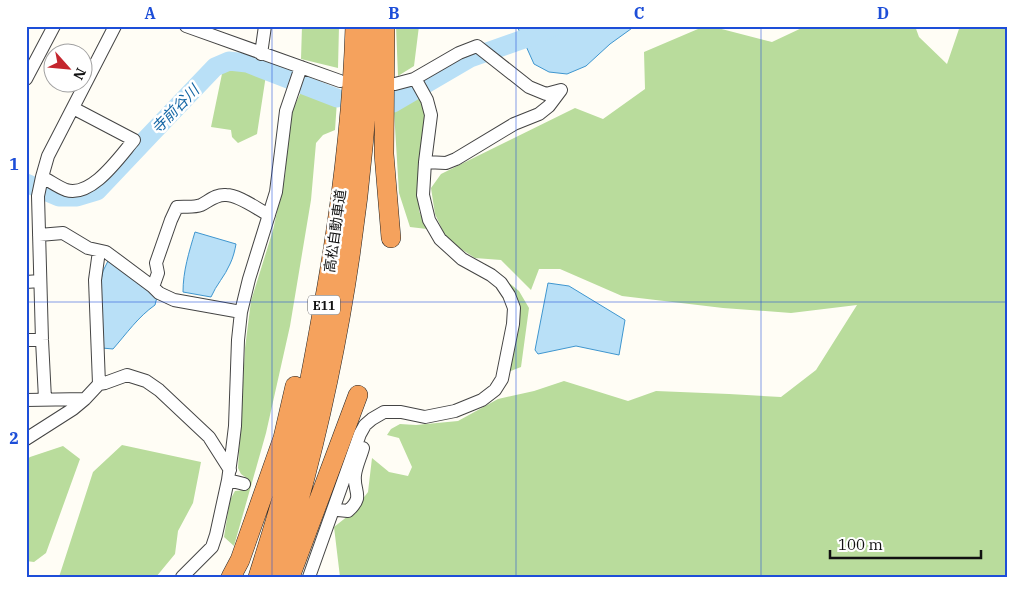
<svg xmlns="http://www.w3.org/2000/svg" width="1033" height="603" viewBox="0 0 1033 603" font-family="'IBM Plex Serif','Noto Sans JP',serif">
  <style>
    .forest { fill: #b9dc9c }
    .water { fill: #b9e0f7; stroke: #3f96cf }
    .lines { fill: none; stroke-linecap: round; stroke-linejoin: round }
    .river { stroke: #b9e0f7; stroke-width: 19 }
    .minor-casing { stroke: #444; stroke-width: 14 }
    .highway-casing { stroke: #222; stroke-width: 20 }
    .minor { stroke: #fff; stroke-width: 12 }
    .highway { stroke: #f5a25d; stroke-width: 19 }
    .grid { fill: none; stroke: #1d4ed8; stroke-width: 1; stroke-opacity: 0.55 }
    .labels { text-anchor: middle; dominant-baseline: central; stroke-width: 5; stroke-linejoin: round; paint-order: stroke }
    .shield { fill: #fff; stroke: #585858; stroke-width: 1 }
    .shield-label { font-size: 12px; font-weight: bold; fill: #111 }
    .street-label { font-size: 14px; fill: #111; stroke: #fff }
    .water-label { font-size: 15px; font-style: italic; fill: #1768a6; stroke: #fff }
    .neatline { fill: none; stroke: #1d4ed8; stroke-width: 2 }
    .grid-label { font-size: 16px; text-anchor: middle; font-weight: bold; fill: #1d4ed8 }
  </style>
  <rect width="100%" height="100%" fill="#fffdf5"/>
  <path class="forest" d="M302,26H339L338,68L301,59Z
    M396,26H419L414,66L398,76Z
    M705,26H710L772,42L806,26H915L919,37L947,64L960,26H1007V577H340L334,527L353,512L368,492L372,458L389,472L408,476L412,467L399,438L387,435L391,429L400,424L416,425L458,421L498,399L534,391L564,381L628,401L656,391L729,394L781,397L816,370L857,305L791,313L723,308L622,296L560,269H539L531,290L501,260L475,258L447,240L435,214L431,188L441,174L575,108L603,119L645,89L644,52Z
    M234,65L266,75L257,134L238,143L232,137L231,130L211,127L223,69Z
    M301,92L337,101L335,130L323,135L316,143L311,200L290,326L266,433L234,546L224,537L230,500L235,491L244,490L248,479L241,474L238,468L245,348L251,301L273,230L285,176L289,124L293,109Z
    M420,97L426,118L419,171V211L427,229L410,227L399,193L394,111Z
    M503,278L519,291L529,308L521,367L508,372L519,309Z
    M122,445L201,462L193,503L178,531L175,554L156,577H59L93,472Z
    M63,446L80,459L46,553L34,562L26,561V460L30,457Z"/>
  <path class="water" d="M517,26H635L610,44L586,66L567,74L549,72L534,64Z
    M195,232L236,244C235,250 233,258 230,264C225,276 216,285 211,297L183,292C183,271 189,252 195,232Z
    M109,259L157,297L155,305C138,317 127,333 113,349L102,348L100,284L103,271Z
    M548,283L569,286L625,320L619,355L576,346L538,354L535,350Z"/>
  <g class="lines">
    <path class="river" d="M393,103L470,58L538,34L554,26
      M26,183L59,197H77L97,191L151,134L215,67L229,61L247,63L337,98"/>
    <defs>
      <path id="minor" d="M186,26L340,81
        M261,54L265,26
        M26,79L54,26
        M395,84L414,79L459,53L477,46L529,87L546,94L561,90L549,106L539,114L514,124L456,159L446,163L425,162L431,115L427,100L417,82L414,79
        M42,177C50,181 58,187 66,190C92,198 120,156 134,140L73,108
        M39,235L63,233L88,248L106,252L153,287L159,293L174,300L241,312
        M26,282L40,281
        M153,287L158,273L156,263L171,220L177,207C185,206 193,208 201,205C209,201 216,194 226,195C239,195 257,209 269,215
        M26,340H42
        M99,384L105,383L127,375L146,381L159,390L209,437L230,470
        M45,399L42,340L38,196L42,177L48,156L115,26
        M26,400L85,399
        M26,439L73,409L85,399L99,384L95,280L99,251
        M228,480L244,484
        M338,510L348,511C365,496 353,492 355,475C356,466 361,456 363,448
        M182,577L212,547L216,535L228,480L232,451L235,426L238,340L241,312L249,279L276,192L286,111L301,67
        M309,577L360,434L365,425L372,419L384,412H401L425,417L455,411L482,400L495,390L502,379L513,324L514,308L509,295L501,283L491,275L462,259L440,239L429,220L423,195L425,162"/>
      <path id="highway" d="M385,26L384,154L391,238
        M231,577L240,560L283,438L295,386
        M258,577C271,536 284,495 294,453C305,409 313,364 321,319C339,223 352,125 355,26
        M276,577C333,399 364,212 371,26
        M290,577L358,395"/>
    </defs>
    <use href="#minor" class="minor-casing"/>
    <use href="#highway" class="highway-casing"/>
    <use href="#minor" class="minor"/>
    <use href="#highway" class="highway"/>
  </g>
  <path class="grid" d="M272,26V577M516,26V577M761,26V577M26,302H1007"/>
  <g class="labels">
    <rect class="shield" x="308" y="295.5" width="32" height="19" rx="4"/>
    <g class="shield-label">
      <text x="324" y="305">E11</text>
    </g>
    <g class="street-label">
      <text transform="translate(335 231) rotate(-82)">高松自動車道</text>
    </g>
    <g class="water-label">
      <text transform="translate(175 109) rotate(-46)">寺前谷川</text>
    </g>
  </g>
  <rect width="1033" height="603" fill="none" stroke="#ffffff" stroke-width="55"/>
  <g transform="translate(68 68) rotate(117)"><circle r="24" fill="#ffffff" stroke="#a0a0a0"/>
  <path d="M0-4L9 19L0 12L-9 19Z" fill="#c4262e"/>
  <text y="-8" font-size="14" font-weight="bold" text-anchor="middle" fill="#111111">N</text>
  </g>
  <path d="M830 550v8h151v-8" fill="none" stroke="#111111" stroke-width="2.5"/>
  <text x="838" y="550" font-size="15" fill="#111111" stroke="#ffffff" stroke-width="4" paint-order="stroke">100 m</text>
  <rect x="28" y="28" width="978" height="548" class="neatline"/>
  <g class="grid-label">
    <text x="150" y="19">A</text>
    <text x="394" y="19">B</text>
    <text x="639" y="19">C</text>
    <text x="883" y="19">D</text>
    <text x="14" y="170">1</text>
    <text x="14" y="444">2</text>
  </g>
</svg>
